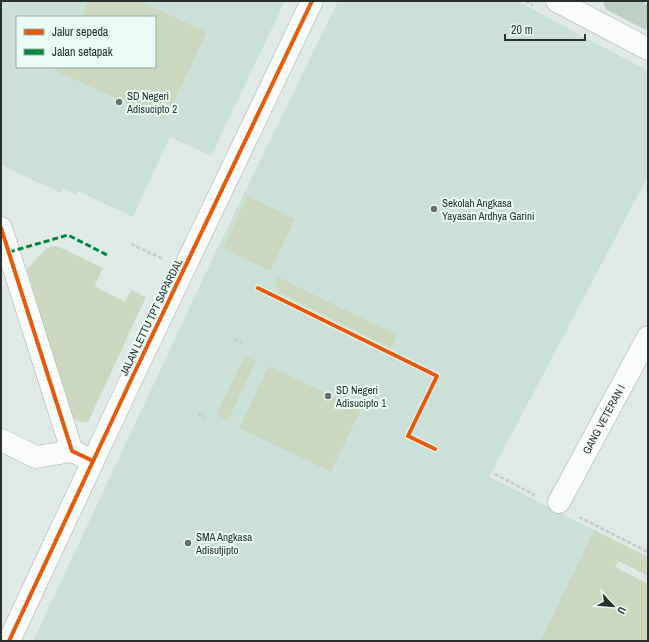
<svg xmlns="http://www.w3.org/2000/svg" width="649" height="642" viewBox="0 0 649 642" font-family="'Archivo Narrow',sans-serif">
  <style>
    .built { fill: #cce0da; fill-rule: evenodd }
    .green { fill: #cbd8bf }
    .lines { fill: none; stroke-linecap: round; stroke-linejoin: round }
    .street-casing { stroke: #a5adab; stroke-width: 23 }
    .secondary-casing { stroke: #a5adab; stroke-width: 23 }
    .highway-casing { stroke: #c1c6c4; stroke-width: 23 }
    .path { stroke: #c6cac8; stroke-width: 2.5; stroke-dasharray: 4 2; stroke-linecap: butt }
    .street { stroke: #fafcfb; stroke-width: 22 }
    .secondary { stroke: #fafcfb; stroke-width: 22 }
    .highway { stroke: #bdcec2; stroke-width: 22 }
    .quiet { stroke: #00873e; stroke-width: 3; stroke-dasharray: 6 3; stroke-linecap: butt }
    .cycleway-casing { stroke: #e8fbf5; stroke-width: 6 }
    .cycleway { stroke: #e8590c; stroke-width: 4 }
    .poi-dot { fill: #68706e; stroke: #e8fbf5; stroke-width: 1.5 }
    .labels { text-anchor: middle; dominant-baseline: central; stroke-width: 4; stroke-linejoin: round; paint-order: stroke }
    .poi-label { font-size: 11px; fill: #282f2d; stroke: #e8fbf5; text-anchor: start }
    .street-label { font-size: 11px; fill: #282f2d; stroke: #e8fbf5 }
  </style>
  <rect width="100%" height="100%" fill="#dfeae7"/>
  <path class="built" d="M1,1H285L211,156L170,137L133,217L78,191L76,195L63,188L61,193L1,165ZM17,17H155V67H17Z
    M338,1H517L648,71V176L489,477L594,530L540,641H33L218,247Z"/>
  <path class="green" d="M88,1H139L207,32L165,120L55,71L57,67H155V17H81Z
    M248,196L295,219L270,271L223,248Z
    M53,246H57L103,268L95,285L96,287L125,302L131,290L146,297L88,422H81L73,418L62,391L27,269L47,248Z
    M278,277L397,335L391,348L278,292L280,289L274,285Z
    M245,356L256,361L228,420L216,415Z
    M269,366L361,410L331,472L239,428Z
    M594,530L648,557V576L618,561L615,567L648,584V641H540Z"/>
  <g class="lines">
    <defs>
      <g id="street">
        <path d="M1,228L72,451L93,461"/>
        <path d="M1,440L36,457L72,451"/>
        <path id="s1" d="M559,502L648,337"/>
        <path d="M9,641L130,382L312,1"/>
      </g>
      <path id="secondary" d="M557,1L648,49"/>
      <path id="highway" d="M615,1L648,18"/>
    </defs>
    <use href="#street" class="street-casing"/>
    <use href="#secondary" class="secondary-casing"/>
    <use href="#highway" class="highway-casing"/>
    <path class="path" d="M526,1L533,5
      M131,244L163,259
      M234,339L243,343
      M198,414L205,417
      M495,474L535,495
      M579,517L648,552"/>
    <use href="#street" class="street"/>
    <use href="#secondary" class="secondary"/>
    <use href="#highway" class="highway"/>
    <path class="quiet" d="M9,252L68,235L107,255"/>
    <defs>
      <path id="cycleway" d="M1,228L72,451L93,461
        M258,288L437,376L408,436L435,449
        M9,641L130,382L312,1"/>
    </defs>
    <use href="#cycleway" class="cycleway-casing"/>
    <use href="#cycleway" class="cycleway"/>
  </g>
  <g class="poi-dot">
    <circle cx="119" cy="102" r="4"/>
    <circle cx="434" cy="209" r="4"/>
    <circle cx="328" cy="396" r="4"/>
    <circle cx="188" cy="543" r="4"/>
  </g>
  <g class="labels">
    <g class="poi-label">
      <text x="127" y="96">SD Negeri<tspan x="127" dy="13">Adisucipto 2</tspan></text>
      <text x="442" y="203">Sekolah Angkasa<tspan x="442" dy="13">Yayasan Ardhya Garini</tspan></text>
      <text x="336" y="390">SD Negeri<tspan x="336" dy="13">Adisucipto 1</tspan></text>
      <text x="196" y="537">SMA Angkasa<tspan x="196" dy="13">Adisutjipto</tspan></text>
    </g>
    <g class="street-label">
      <text transform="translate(151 317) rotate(-64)">JALAN LETTU TPT SAPARDAL</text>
      <text stroke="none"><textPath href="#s1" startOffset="94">GANG VETERAN I</textPath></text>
    </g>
  </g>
  <rect width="649" height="642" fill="none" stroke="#282f2d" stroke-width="4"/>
  <rect x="16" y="16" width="140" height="52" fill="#e8fbf5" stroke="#9ba9a5"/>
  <rect x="24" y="29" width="20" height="6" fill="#e8590c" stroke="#9ba9a5"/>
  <text x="52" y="36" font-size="12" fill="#282f2d">Jalur sepeda</text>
  <rect x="24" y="49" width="20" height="6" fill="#00873e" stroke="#9ba9a5"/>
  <text x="52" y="56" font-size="12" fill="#282f2d">Jalan setapak</text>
  <g transform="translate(613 606) rotate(116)" stroke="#e8fbf5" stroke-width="3" paint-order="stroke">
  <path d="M0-3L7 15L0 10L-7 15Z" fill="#282f2d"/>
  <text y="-6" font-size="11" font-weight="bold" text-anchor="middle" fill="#282f2d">U</text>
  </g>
  <path d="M505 34v6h80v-6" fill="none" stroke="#282f2d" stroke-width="2"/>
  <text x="511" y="34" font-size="12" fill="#282f2d" stroke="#e8fbf5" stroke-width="3" paint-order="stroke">20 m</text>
</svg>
